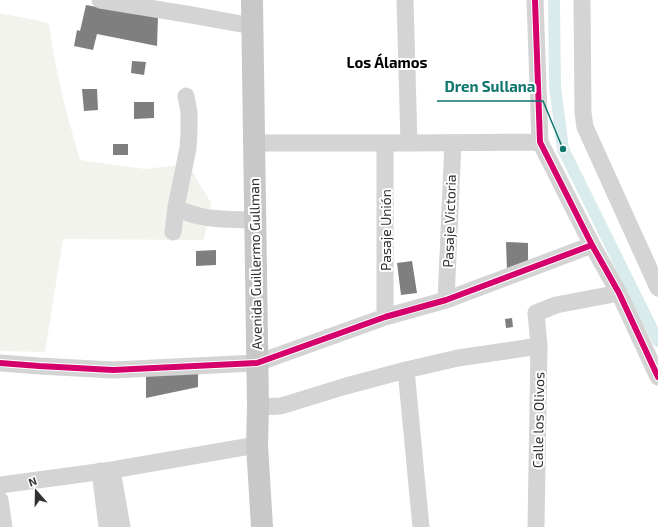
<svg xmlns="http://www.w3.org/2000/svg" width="658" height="527" viewBox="0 0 658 527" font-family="'Exo 2',sans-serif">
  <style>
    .green { fill: #f2f3ec }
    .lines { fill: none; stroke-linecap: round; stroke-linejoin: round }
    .canal { stroke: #daebed; stroke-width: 12 }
    .building { fill: #7f7f7f }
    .minor { stroke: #d4d4d4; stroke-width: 17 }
    .major { stroke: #c8c8c8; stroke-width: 22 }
    .cycleway-casing { stroke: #fff; stroke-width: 8 }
    .cycleway { stroke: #d6006c; stroke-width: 6 }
    .labels { text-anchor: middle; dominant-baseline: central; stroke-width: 4; stroke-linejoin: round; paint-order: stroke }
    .street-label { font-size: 14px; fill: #303030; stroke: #fff }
    .neighbourhood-label { font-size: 15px; font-weight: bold; fill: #000; stroke: #fff }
    .leader { fill: none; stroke: #0f766e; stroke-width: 1.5 }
    .callout-dot { fill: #0f766e; stroke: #fff; stroke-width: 1.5 }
    .callout-label { font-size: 15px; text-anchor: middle; font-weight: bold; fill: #0f766e; stroke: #fff; stroke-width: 4; stroke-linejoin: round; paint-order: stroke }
  </style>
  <rect width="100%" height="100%" fill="#fff"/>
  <path class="green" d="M0,13L49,23L55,62L66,111L80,160L145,169L188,164L211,203L204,240L63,239L45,352L0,351Z"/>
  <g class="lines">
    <path class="canal" d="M554,0L555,86L563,149L658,341"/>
  </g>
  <path class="building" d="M86,5L125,12L158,17L157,46L97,34L93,50L74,46L77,30L80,31Z
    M132,61L146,62L144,75L131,73Z
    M82,89H97L98,110L84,111Z
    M134,102H154V118L134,119Z
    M113,144H128V155H113Z
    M506,242L528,243V262L520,263V268L507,271Z
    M216,250V265L196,266V251Z
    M412,261L417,293L401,295L397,263Z
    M512,318L513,327L506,328L505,319Z
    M198,368V387L146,398V370Z"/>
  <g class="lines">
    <path class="minor" d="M100,0L192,15L252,26
      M405,0L409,143
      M535,0L540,142L592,245L619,293L658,377
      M582,0L583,113L585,127L658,288
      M253,143H409L540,142
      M176,207C198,221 229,219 255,220
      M173,232L176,207L188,148L189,132V112L186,96
      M446,300L453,143
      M385,317V143
      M0,363L39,366L113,370L257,363L385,317L446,300L592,245
      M406,370L421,527
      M258,407L281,406L346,386L406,370L458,358L539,346
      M112,470L122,527
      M100,471L107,527
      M0,485L112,470L257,445
      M0,500L4,527
      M536,527L539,346L536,313L556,305L619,293"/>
    <path class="major" d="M252,0L258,407L257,445L262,527"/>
    <defs>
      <path id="cycleway" d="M535,0L540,142L592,245L619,293L658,377
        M0,363L39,366L113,370L257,363L385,317L446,300L592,245"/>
    </defs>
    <use href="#cycleway" class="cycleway-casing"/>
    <use href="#cycleway" class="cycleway"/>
  </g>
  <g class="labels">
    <g class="street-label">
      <text transform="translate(449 221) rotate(-88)">Pasaje Victoria</text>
      <text transform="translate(385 230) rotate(-90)">Pasaje Unión</text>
      <text transform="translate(255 264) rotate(-91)">Avenida Guillermo Gullman</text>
      <text transform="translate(538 420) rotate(-89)">Calle los Olivos</text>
    </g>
    <g class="neighbourhood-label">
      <text x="387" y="62">Los Álamos</text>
    </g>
  </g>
  <path class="leader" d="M563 149L543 101H437"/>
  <circle class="callout-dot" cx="563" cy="149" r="4"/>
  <g class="callout-label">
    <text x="490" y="92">Dren Sullana</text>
  </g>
  <g transform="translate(36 491) rotate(340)" stroke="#ffffff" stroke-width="3" paint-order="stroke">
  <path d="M0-3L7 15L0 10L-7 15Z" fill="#303030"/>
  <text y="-6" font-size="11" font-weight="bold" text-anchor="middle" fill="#303030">N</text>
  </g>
</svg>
